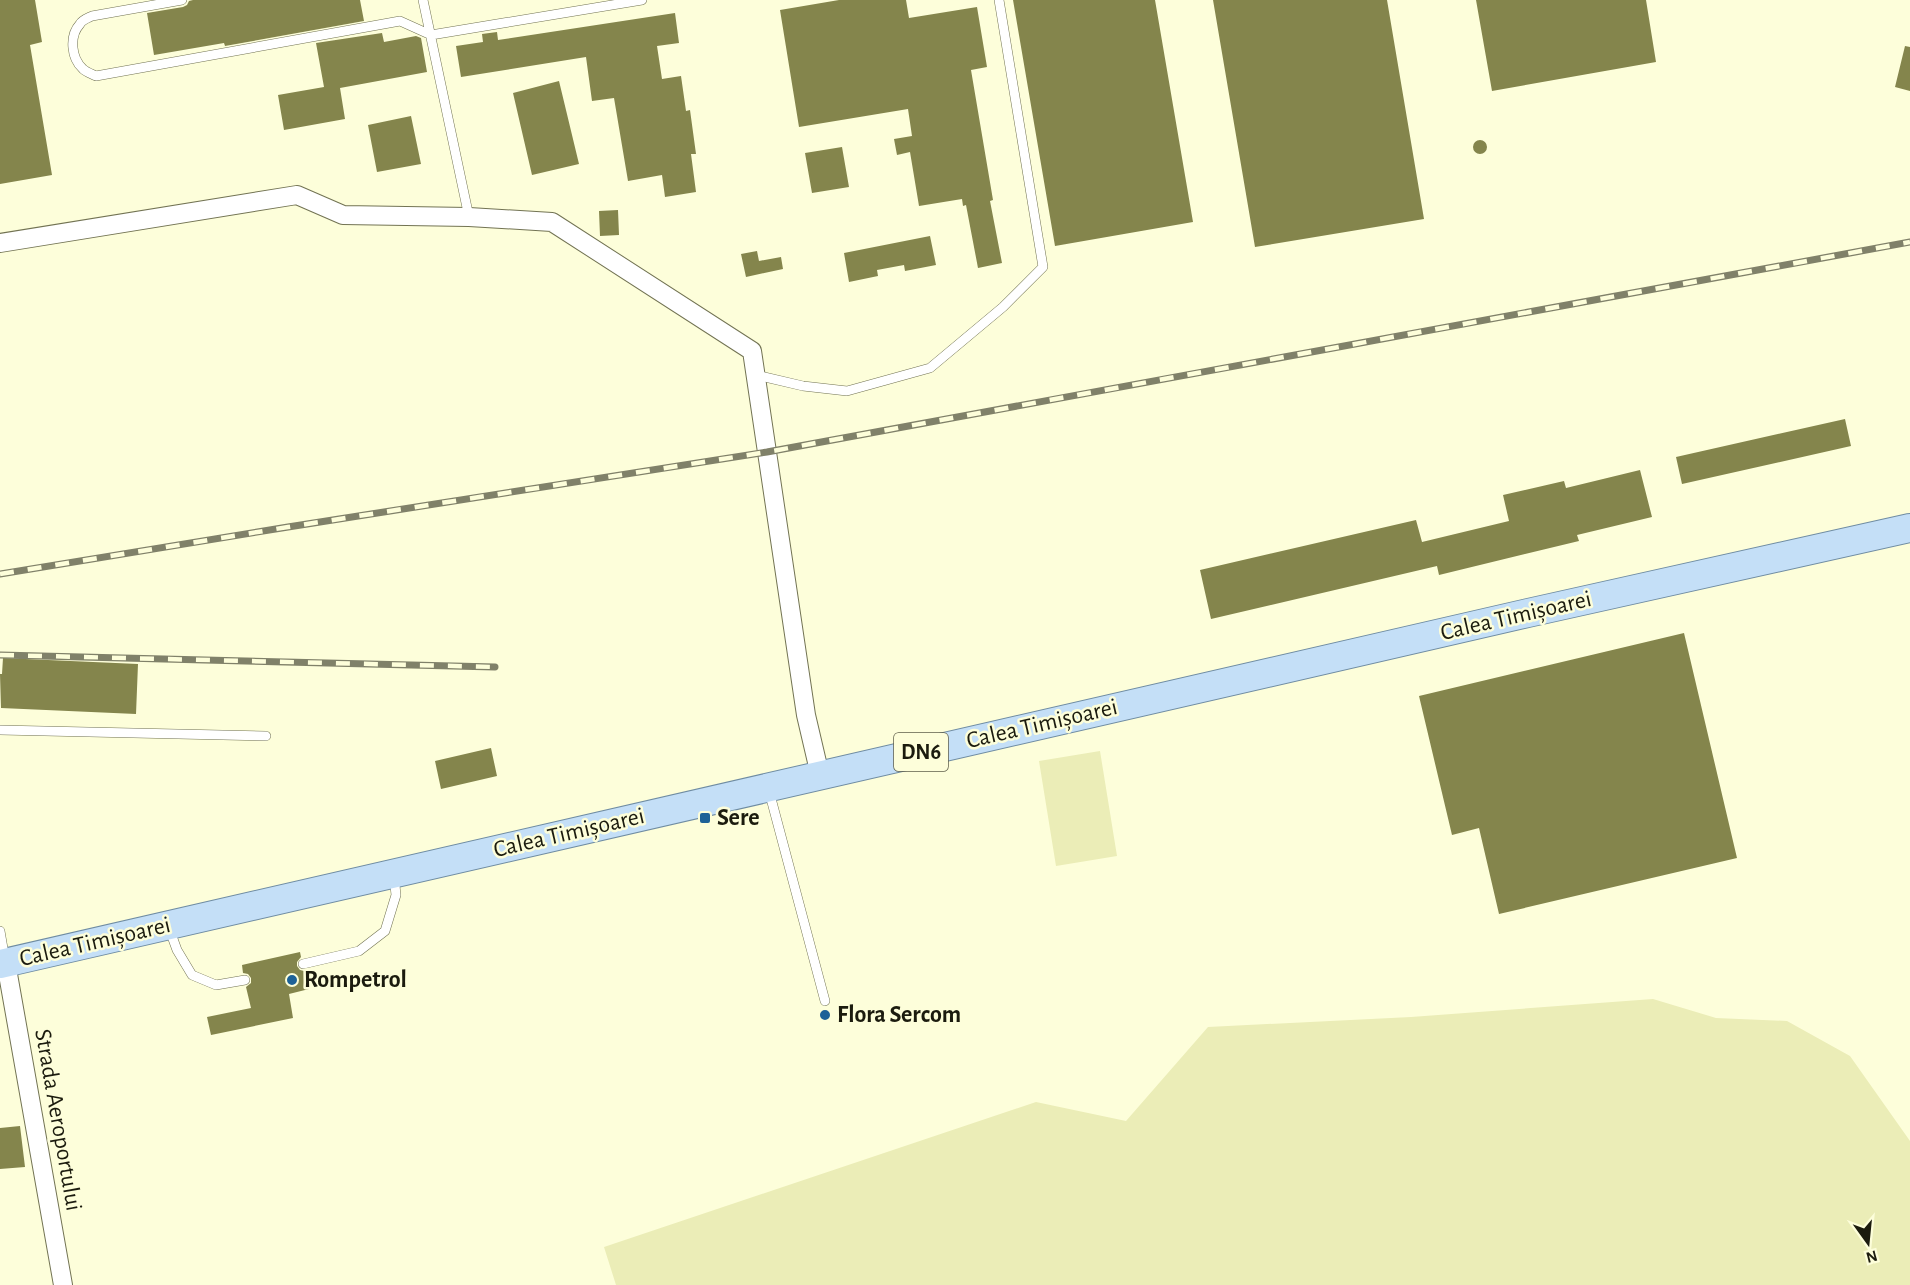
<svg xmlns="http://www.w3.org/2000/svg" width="1910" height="1285" viewBox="0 0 1910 1285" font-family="'Alegreya Sans',sans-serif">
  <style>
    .green { fill: #ebedb7 }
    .building { fill: #84854c }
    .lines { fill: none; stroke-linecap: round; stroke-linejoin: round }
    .service-casing { stroke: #727353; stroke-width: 10 }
    .minor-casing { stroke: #727353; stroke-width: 20 }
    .primary-casing { stroke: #6f8ca2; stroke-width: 30 }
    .service { stroke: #fff; stroke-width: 9 }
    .minor { stroke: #fff; stroke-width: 18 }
    .primary { stroke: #c4dff7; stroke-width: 28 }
    .rail-casing { stroke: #808169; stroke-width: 7 }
    .rail { stroke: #fdfeda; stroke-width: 4.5; stroke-dasharray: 14; stroke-linecap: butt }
    .poi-dot { fill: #1e6297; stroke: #fdfeda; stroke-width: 2 }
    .labels { text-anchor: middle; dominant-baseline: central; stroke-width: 5; stroke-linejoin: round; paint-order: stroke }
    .shield { fill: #fdfeda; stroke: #5f5f4b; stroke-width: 1.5 }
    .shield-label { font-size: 22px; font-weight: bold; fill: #1b1b0e }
    .street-label { font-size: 24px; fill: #1b1b0e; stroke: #fdfeda }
    .poi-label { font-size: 24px; font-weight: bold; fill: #1b1b0e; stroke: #fdfeda; text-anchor: start }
  </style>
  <rect width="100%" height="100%" fill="#fdfeda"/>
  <path class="green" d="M1100,751L1117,856L1056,866L1039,761Z
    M1653,999L1716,1018L1787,1021L1850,1056L1910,1141V1285H616L604,1247L1036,1102L1126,1121L1208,1027L1411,1017Z"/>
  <path class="building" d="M0,0H35L42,42L30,45L52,175L0,184Z
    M193,0H360L364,21L225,46L224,43L154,55L147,13L183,7L187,5L189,1Z
    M839,0H906L909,18L977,7L987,67L971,70L993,200L990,201L1002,263L978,268L966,205L963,206L962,199L919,206L910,152L897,155L894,139L912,136L908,109L799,127L780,10Z
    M1013,0H1155L1193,222L1055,246Z
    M1213,0H1387L1424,219L1255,247Z
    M1476,0H1646L1656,62L1492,91Z
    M675,13L679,43L657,46L662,79L681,76L686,111L690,110L696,154H691L696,192L665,197L662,175L628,181L614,98L592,101L586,57L461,77L456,46L483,42L482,34L497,32L498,40Z
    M382,33L384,42L416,36L421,38L427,72L340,88L345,119L284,130L278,95L324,87L316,43Z
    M1905,46L1910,47V91L1895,87Z
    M559,81L579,164L532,175L513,93Z
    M411,116L421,164L377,172L368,125Z
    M1473 147a7 7 0 1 1 14 0a7 7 0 1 1-14 0Z
    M842,147L849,187L812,193L805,153Z
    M618,210L619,235L600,236L599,211Z
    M930,236L936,265L905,271L904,265L877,270L878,276L849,282L844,253Z
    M757,251L759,261L781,257L783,269L746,277L741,254Z
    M1845,419L1851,446L1682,484L1676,457Z
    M1640,470L1652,517L1577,535L1579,541L1439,575L1437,566L1211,619L1200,570L1416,520L1422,542L1509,521L1503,495L1564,481L1566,488Z
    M1684,633L1737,858L1499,914L1479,828L1452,835L1419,696Z
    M3,658L138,664L136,714L1,708L0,674H2Z
    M491,748L497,776L441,789L435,761Z
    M300,952L301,957L297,962V966L300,970L304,971L309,989L289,994L293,1018L211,1035L207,1017L251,1008L246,987L251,983V978L248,974L243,973L242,965Z
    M20,1126L25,1167L0,1169V1128Z"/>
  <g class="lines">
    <defs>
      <path id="service" d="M182,0L92,16C88,18 82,20 80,24C69,36 71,58 83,69C86,72 92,74 96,76L400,21L431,35L642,0
        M423,0L469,217
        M756,375L803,386L847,391L930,368L1003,307L1043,267L999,0
        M0,730L266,736
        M769,791L825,1001
        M169,928L177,950L192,975L216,985L245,980
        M0,931L5,960
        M303,964L359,951L385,931L396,895L394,876"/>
      <path id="minor" d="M0,243L297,195L343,215L469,217L552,222L752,351L806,715L820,775
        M6,963L63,1285"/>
      <path id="primary" d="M0,964L1528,613L1910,528"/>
    </defs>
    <use href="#service" class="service-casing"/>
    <use href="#minor" class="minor-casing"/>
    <use href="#primary" class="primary-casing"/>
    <use href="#service" class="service"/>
    <use href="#minor" class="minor"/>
    <use href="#primary" class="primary"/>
    <defs>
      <path id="rail" d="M0,574L288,527L767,452L1910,242
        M0,655L495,667"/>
    </defs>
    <use href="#rail" class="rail-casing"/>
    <use href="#rail" class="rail"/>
  </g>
  <g class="poi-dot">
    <rect x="699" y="812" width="12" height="12" rx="3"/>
    <circle cx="292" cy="980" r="6"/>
    <circle cx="825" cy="1015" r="6"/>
  </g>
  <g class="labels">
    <rect class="shield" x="894" y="733" width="54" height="38" rx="4.5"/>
    <g class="shield-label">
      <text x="921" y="752">DN6</text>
    </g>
    <g class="street-label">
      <text transform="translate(1516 616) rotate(-13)">Calea Timișoarei</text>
      <text transform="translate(1042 724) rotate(-13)">Calea Timișoarei</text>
      <text transform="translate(569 833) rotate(-13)">Calea Timișoarei</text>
      <text transform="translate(95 942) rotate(-13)">Calea Timișoarei</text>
      <text transform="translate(58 1120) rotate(80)">Strada Aeroportului</text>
    </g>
    <g class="poi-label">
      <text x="717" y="818">Sere</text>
      <text x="304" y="980">Rompetrol</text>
      <text x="837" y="1015">Flora Sercom</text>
    </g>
  </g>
  <g transform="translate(1868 1243) rotate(165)" stroke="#fdfeda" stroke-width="4.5" paint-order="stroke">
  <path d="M0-4.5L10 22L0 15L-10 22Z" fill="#1b1b0e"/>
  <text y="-9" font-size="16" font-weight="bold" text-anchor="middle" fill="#1b1b0e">N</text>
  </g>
</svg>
